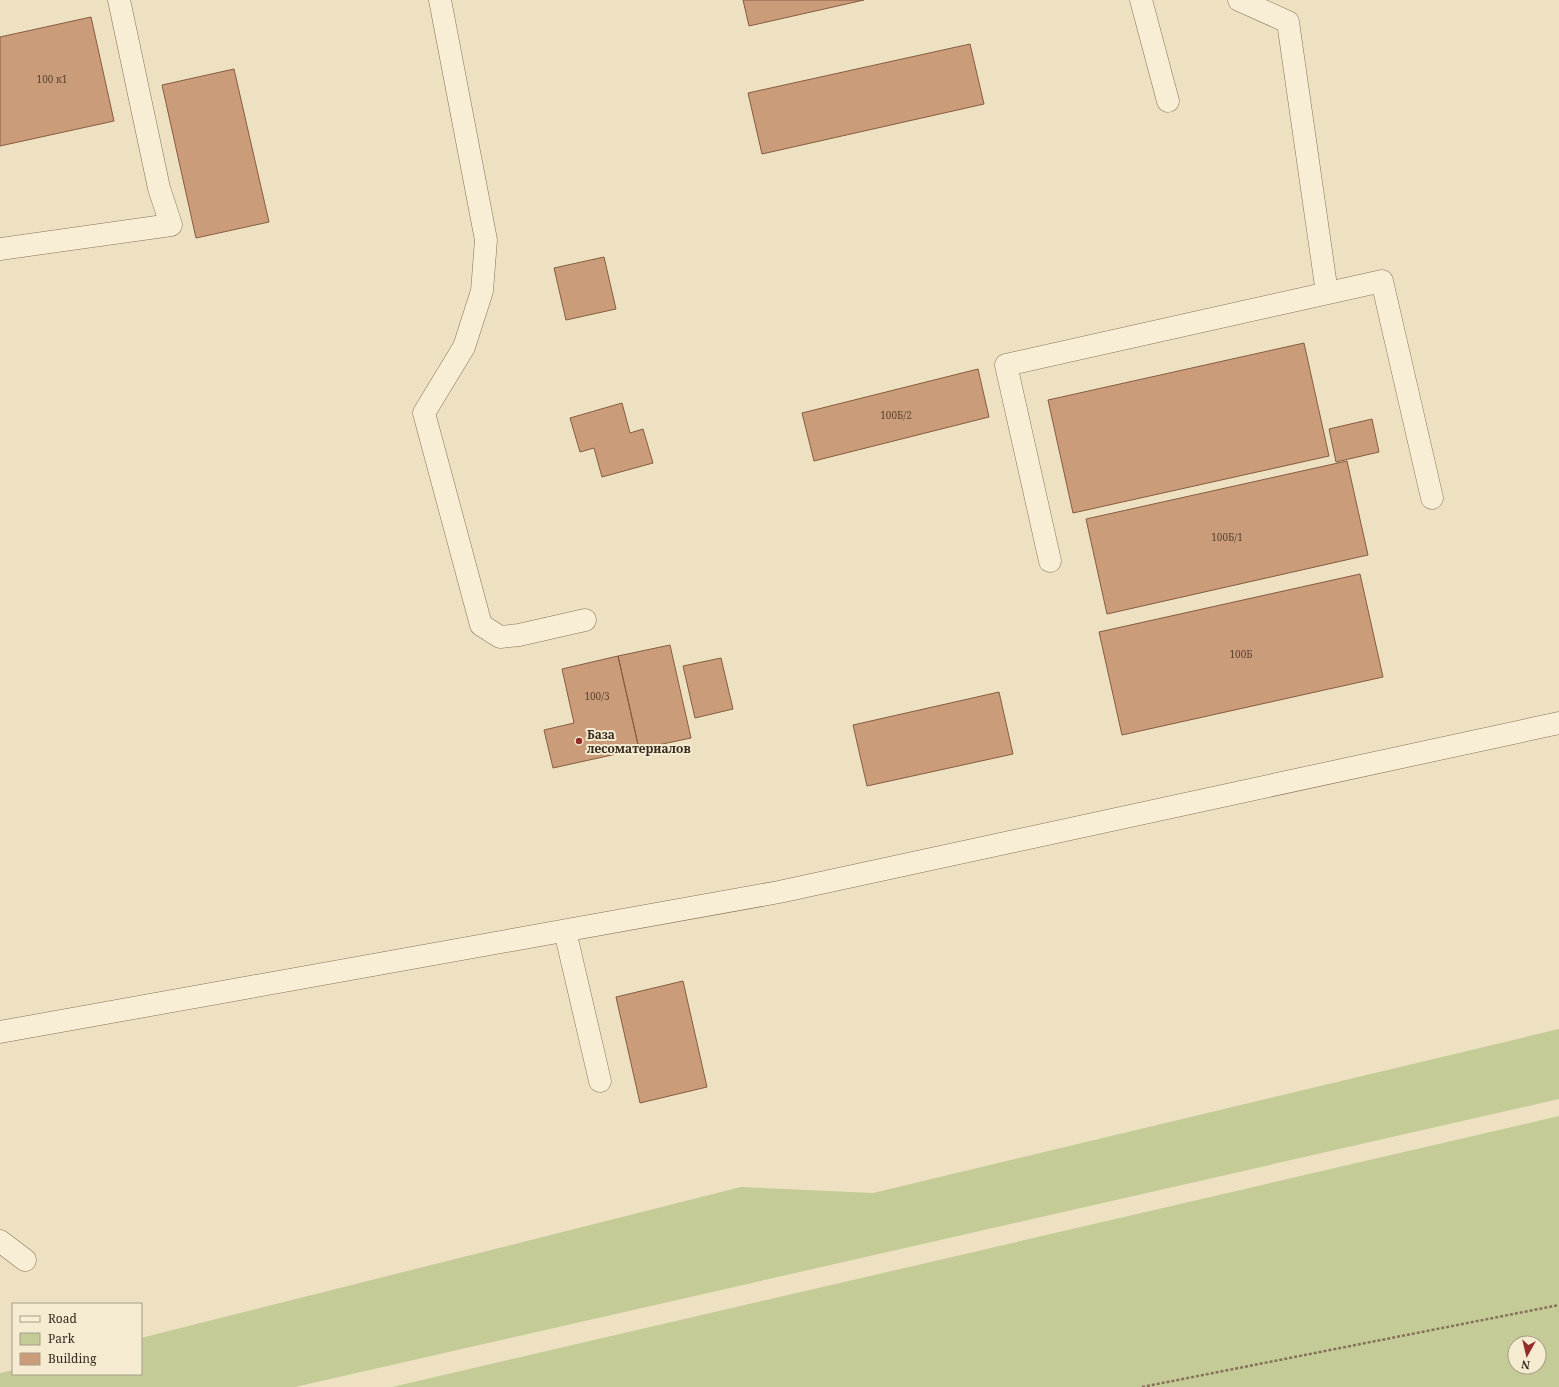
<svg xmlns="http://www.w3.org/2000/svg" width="1559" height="1387" viewBox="0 0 1559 1387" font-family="'Noto Serif',serif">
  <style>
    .green { fill: #c4cb96; fill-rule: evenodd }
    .building { fill: #ca9c79; stroke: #855c40 }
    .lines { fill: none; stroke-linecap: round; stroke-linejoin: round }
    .minor-casing { stroke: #86725a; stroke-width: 23 }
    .path { stroke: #86725a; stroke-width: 2.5; stroke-dasharray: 3 2; stroke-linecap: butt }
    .minor { stroke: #f8eed5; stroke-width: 22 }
    .poi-dot { fill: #942c2b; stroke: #f4ebd1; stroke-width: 1.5 }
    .labels { text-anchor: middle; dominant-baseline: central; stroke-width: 4; stroke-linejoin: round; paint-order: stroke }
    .number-label { font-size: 10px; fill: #5b4635 }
    .poi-label { font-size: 12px; font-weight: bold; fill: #362a1e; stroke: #f4ebd1; text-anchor: start }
  </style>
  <rect width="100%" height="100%" fill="#ede1c2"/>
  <path class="green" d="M1559,1029V1099L295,1387H0V1373L13,1370V1374H141V1338L741,1187L873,1193Z
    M1559,1116V1387H392ZM1515,1343H1539V1367H1515Z"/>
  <path class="building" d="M743,0H864L749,26Z
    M91,17L114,121L0,146V37Z
    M970,44L984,104L762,154L748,93Z
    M234,69L269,222L196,238L162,85Z
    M604,257L616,309L566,320L554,268Z
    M1304,343L1329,456L1073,513L1048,400Z
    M978,369L989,417L814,461L802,413Z
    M622,403L630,433L643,429L653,463L602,477L594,448L580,452L570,418Z
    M1372,419L1379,452L1336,462L1329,429Z
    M1347,461L1368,555L1107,614L1086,519Z
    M1360,574L1383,677L1122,735L1099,632Z
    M670,645L691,738L639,749L618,656Z
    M618,656L639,749L553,768L544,730L574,723L562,669Z
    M721,658L733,709L695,718L683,666Z
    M999,692L1013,754L867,786L853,725Z
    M683,981L707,1087L640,1103L616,997Z"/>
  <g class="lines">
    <defs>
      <path id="minor" d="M440,0L486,240L482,291L464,347L424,413L481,625L500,637L519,635L585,620
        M1141,0L1168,101
        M1239,0L1288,22L1327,293
        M0,249L171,225L159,188L119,0
        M1050,561L1006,365L1382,281L1432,498
        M565,931L600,1081
        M0,1032L779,892L1559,723
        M0,1241L25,1260"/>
    </defs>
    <use href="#minor" class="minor-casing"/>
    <path class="path" d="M1142,1387L1559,1305"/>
    <use href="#minor" class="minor"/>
  </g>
  <circle class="poi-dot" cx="579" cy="741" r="4"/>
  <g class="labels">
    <g class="number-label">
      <text x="52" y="79">100 к1</text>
      <text x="896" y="415">100Б/2</text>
      <text x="1227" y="537">100Б/1</text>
      <text x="1241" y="654">100Б</text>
      <text x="597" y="696">100/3</text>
    </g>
    <g class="poi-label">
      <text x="587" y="734">База<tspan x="587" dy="14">лесоматериалов</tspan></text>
    </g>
  </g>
  <rect x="12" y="1303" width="130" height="72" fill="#f4ebd1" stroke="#a89e89"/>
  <rect x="20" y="1316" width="20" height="6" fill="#f8eed5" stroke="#a89e89"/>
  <text x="48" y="1323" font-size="12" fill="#362a1e">Road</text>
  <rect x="20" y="1333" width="20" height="12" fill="#c4cb96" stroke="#a89e89"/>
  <text x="48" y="1343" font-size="12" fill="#362a1e">Park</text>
  <rect x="20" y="1353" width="20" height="12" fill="#ca9c79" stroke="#a89e89"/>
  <text x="48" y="1363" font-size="12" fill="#362a1e">Building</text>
  <g transform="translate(1527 1355) rotate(188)"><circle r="19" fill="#f4ebd1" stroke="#a89e89"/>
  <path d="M0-3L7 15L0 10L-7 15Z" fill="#942c2b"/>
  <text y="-6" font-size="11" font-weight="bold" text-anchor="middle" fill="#362a1e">N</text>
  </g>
</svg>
